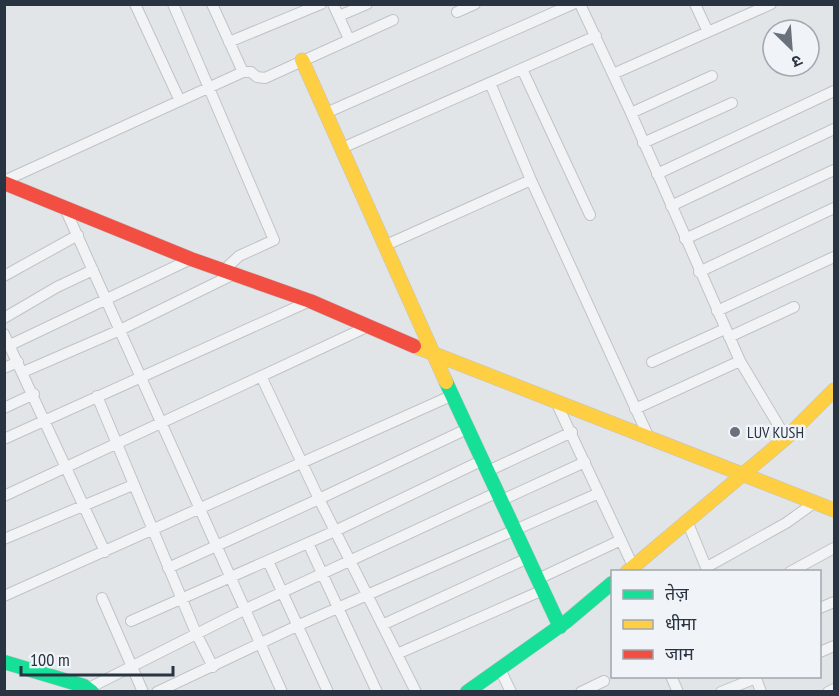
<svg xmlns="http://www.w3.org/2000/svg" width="839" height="696" viewBox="0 0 839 696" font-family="'PT Sans Narrow','Noto Sans Devanagari',sans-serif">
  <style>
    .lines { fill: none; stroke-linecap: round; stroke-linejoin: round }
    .street-casing { stroke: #c0c3c6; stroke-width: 12 }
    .fast-casing { stroke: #c0c3c6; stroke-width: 15 }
    .slow-casing { stroke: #c0c3c6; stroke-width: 15 }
    .jam-casing { stroke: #c0c3c6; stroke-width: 15 }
    .street { stroke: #f2f3f4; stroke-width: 10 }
    .fast { stroke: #16e098; stroke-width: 14 }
    .slow { stroke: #ffcf43; stroke-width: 14 }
    .jam { stroke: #f24e42; stroke-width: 14 }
    .poi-dot { fill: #69727c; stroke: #f0f3f7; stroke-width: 2 }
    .labels { text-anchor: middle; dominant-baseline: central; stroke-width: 5; stroke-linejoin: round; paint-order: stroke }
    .poi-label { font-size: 16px; fill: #283442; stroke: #f0f3f7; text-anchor: start }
  </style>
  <rect width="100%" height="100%" fill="#e2e5e8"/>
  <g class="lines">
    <defs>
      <path id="street" d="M135,4L180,101
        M173,4L274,240L239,256L223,271
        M212,4L243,72
        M333,4L349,39
        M580,4L631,113L740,361L786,438
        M695,4L708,32
        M457,12L475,4
        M339,16L367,4
        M229,42L321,4
        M522,69L590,215
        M613,74L771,4
        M490,83L531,180L650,440
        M326,113L573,4
        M631,113L712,76
        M643,143L732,103
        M342,148L596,36
        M657,174L834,91
        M4,181L243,72H251L257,77L265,78L393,20
        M64,206L282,692
        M671,206L834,129
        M685,239L834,170
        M386,245L531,180
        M699,272L834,208
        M4,276L78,235
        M717,311L834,257
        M4,318L57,287L93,270
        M4,334L105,552
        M729,337L794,307
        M10,345L191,259
        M652,362L725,329
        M4,368L18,362
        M23,372L120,330L234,274
        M261,376L319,499L469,428
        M97,396L196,633L213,667
        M557,404L633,566
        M4,408L34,394
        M635,409L740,361
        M4,439L310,301
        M488,471L572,432
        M4,496L369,326
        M502,500L585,462
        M687,521L708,572
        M4,539L133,485
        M308,543L377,692
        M268,561L328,692
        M707,567L786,523L814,503
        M168,568L319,499L416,692
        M790,572L834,548
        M538,579L621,540
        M4,596L453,395
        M102,598L143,692
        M820,608L834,602
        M131,621L335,531L483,460
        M382,625L528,558
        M820,652L834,646
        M397,654L543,590
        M500,669L511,692
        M671,676L678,692
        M89,688L246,609L498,492
        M157,692L299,625L599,493
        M581,692L604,681
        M721,692L756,678L761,692
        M828,692L834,689"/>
      <path id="fast" d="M446,382L560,627
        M4,662L84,686L92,692
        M467,692L567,621L612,583"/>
      <path id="slow" d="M302,60L446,382
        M414,346L834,510
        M627,572L786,438L834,390"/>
      <path id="jam" d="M4,183L191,259L310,301L414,346"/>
    </defs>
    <use href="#street" class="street-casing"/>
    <use href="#fast" class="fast-casing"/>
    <use href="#slow" class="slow-casing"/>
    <use href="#jam" class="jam-casing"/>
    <use href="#street" class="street"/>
    <use href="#fast" class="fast"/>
    <use href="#slow" class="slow"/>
    <use href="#jam" class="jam"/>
  </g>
  <circle class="poi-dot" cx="735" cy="432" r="6"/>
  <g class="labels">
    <g class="poi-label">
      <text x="747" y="432">LUV KUSH</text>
    </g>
  </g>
  <rect width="839" height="696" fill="none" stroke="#283442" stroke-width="12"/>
  <rect x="611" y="570" width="210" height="108" fill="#f0f3f7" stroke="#a0a7af" stroke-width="1.5"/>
  <rect x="623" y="590" width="30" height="9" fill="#16e098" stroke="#a0a7af" stroke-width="1.5"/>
  <text x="665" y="600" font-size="18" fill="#283442">तेज़</text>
  <rect x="623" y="620" width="30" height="9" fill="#ffcf43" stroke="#a0a7af" stroke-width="1.5"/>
  <text x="665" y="630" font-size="18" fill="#283442">धीमा</text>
  <rect x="623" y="650" width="30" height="9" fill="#f24e42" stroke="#a0a7af" stroke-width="1.5"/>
  <text x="665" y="660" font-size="18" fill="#283442">जाम</text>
  <g transform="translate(791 48) rotate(155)"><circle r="28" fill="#f0f3f7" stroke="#a0a7af" stroke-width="1.5"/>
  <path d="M0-4.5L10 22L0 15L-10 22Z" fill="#69727c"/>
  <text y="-9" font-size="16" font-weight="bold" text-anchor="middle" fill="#283442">उ</text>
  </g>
  <path d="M21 666v9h152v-9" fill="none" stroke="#283442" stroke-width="3"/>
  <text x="30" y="666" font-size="18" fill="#283442" stroke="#f0f3f7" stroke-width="4.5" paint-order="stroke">100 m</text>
</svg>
